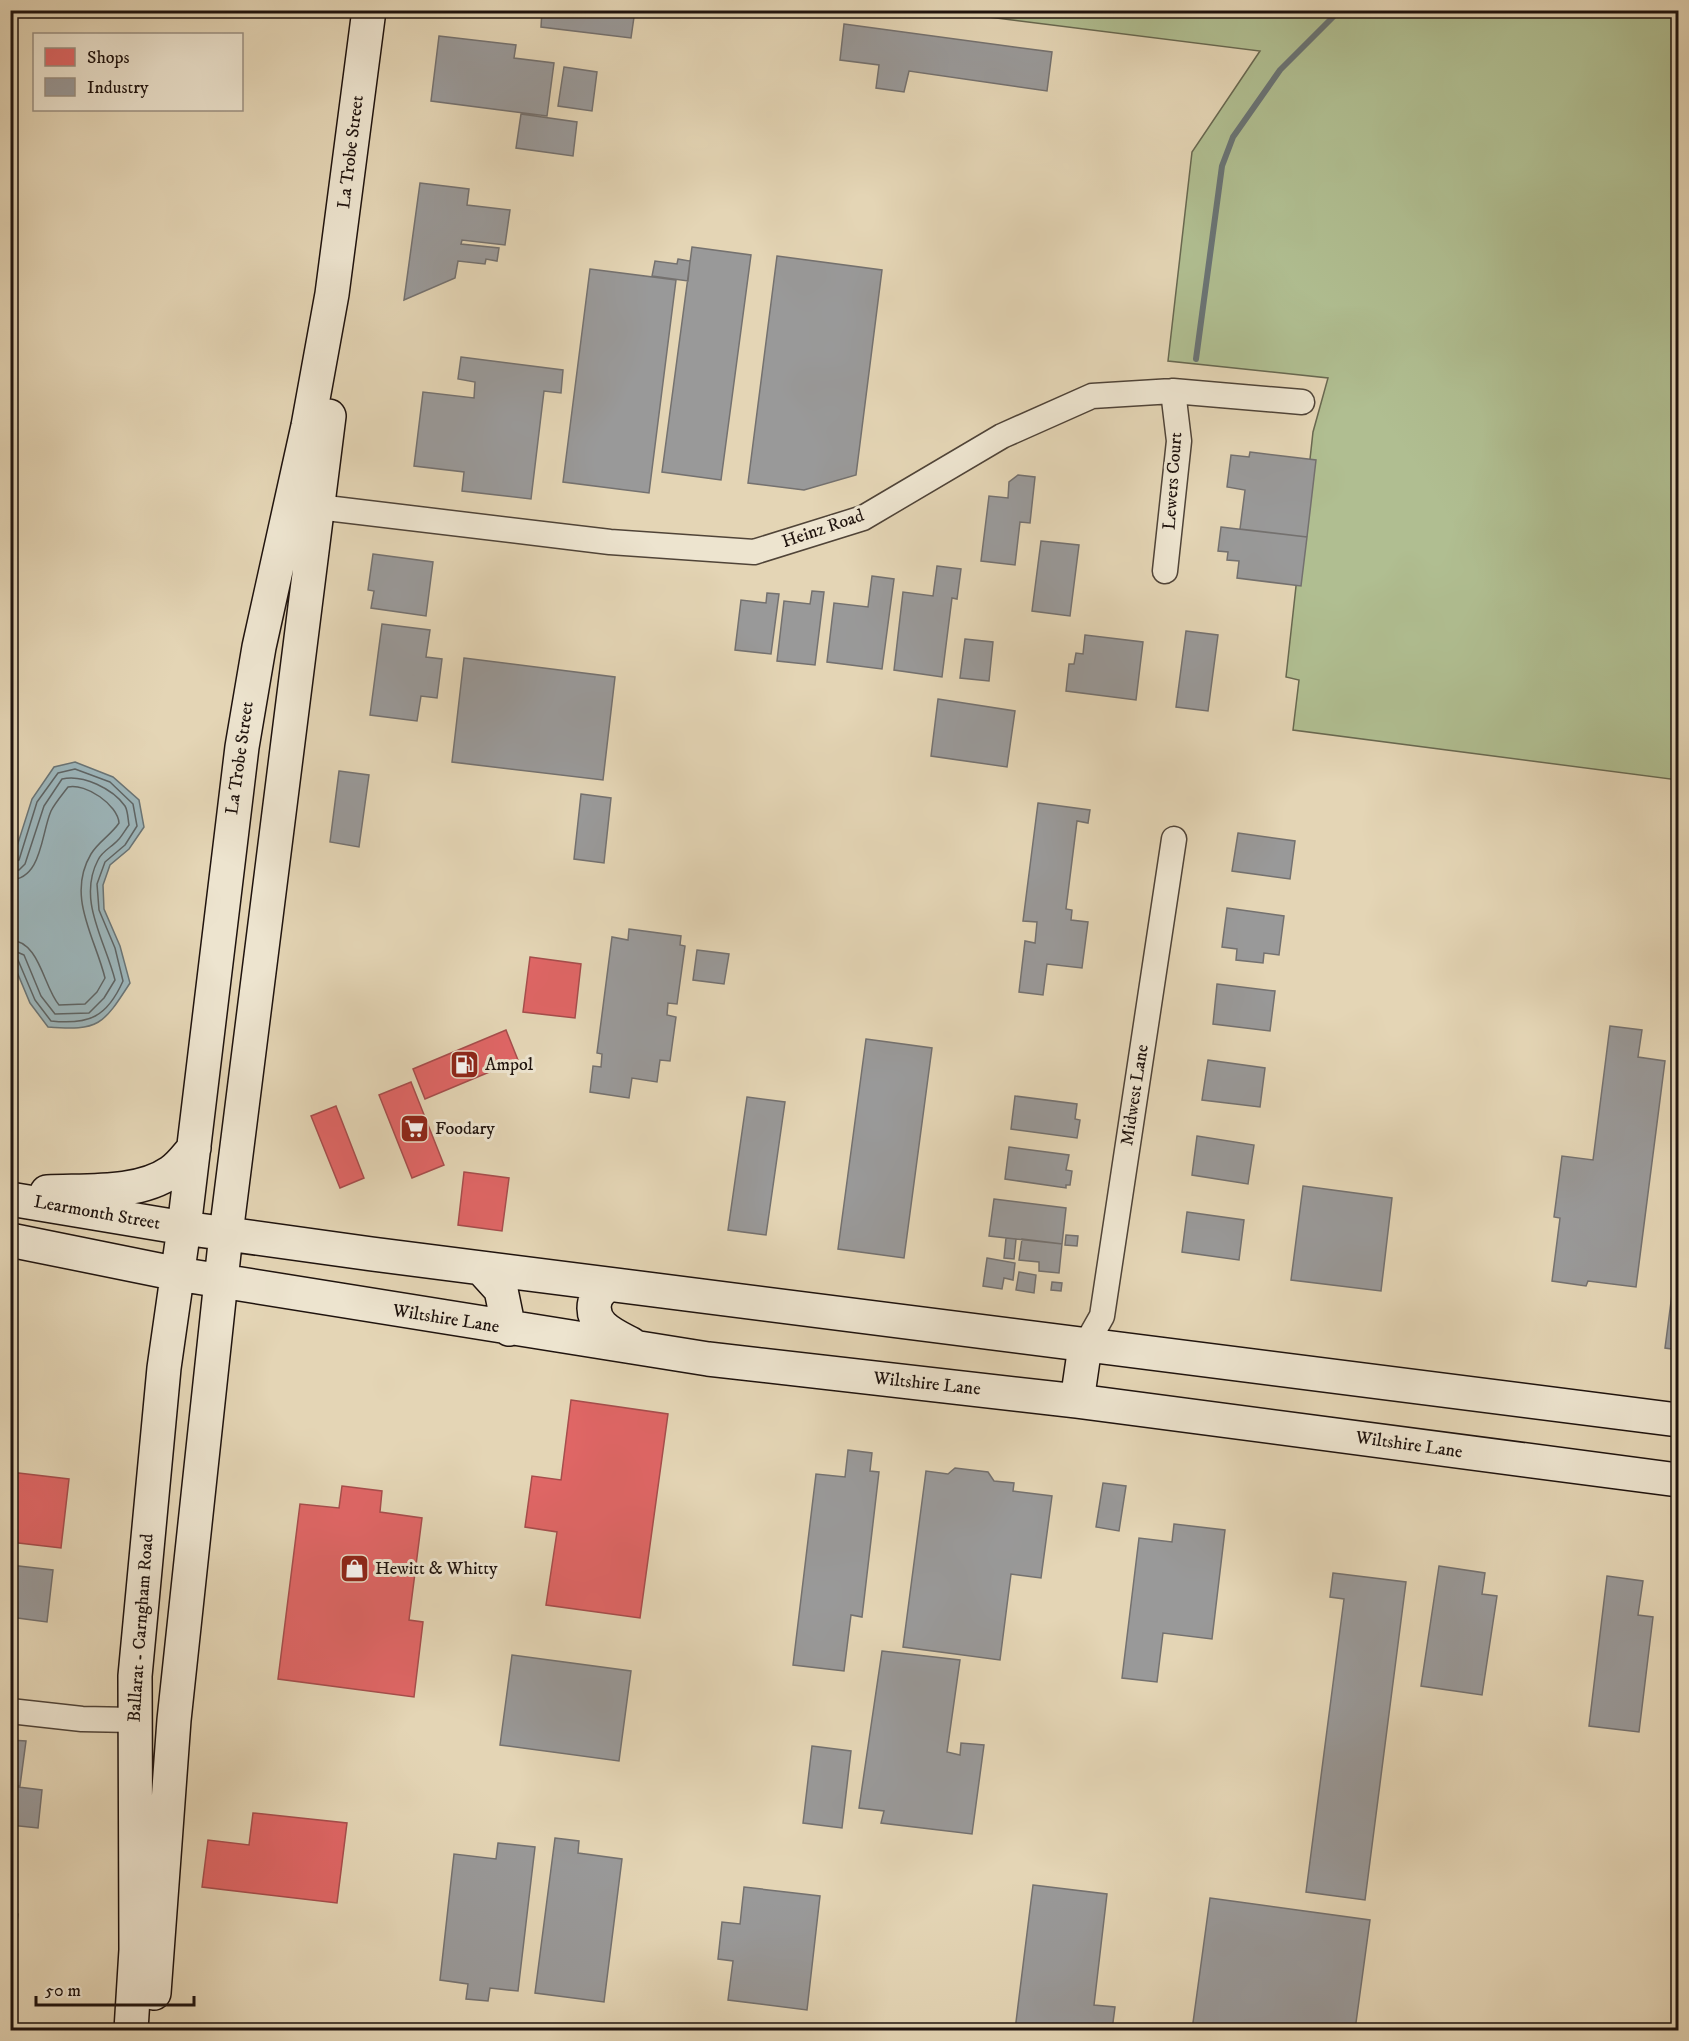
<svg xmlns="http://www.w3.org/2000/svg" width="1689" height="2041" viewBox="0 0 1689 2041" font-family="'IM FELL DW Pica',serif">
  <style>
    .green { fill: #b0be91; stroke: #686850; stroke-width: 1.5 }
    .water { fill: #9cb5ba; stroke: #6a7475; stroke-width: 1.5 }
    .shops { fill: #e06666; stroke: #a64d4c; stroke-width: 1.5 }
    .industry { fill: #999; stroke: #74716f; stroke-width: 1.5 }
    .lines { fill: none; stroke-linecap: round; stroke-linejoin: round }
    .shore { stroke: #5e6464; stroke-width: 1.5 }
    .stream { stroke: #6a7475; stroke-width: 6 }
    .minor-casing { stroke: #504438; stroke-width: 27 }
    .secondary-casing { stroke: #1f130e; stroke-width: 36 }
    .minor { stroke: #ede4cf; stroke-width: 24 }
    .secondary { stroke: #ede4cf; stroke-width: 33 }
    .labels { text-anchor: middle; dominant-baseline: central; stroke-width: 6; stroke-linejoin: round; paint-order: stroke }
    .street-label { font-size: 18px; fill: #1f130e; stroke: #ede4cf }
    .poi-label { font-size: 18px; fill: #1f130e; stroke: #ede4cf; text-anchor: start }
  </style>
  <rect width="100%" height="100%" fill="#e4d5b5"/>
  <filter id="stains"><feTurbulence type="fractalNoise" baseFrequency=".00333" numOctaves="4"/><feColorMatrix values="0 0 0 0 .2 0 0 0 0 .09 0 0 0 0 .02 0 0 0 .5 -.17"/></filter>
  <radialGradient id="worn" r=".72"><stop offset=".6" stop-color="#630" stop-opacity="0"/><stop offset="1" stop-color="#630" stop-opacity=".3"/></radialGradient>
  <path class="green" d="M941,11H1678V780L1293,730L1299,680L1286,677L1313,432L1328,378L1168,361L1192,152L1260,51Z"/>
  <path class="water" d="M75,762L113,777L139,800L144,827L129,849L110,865L103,885L104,909L120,946L130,983C103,1025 99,1031 48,1027L30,1003L12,960L10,868L32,799L54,767Z"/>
  <path class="shops" d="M530,957L581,964L575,1018L523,1012Z
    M506,1030L518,1060L425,1099L413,1069Z
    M411,1082L444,1165L412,1178L379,1095Z
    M336,1106L364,1178L340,1188L311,1116Z
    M464,1172L509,1178L502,1231L458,1225Z
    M571,1400L668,1414L640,1618L546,1605L557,1532L525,1527L532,1476L561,1480Z
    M10,1472L69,1479L61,1548L10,1542Z
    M342,1486L382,1491L380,1512L422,1518L409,1620L423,1622L414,1697L278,1679L300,1504L339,1508Z
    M253,1813L347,1823L337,1903L202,1887L208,1840L249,1845Z"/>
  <path class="industry" d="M542,10L576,13L577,10H635L631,38L541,27Z
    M844,24L1052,52L1047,91L909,71L904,92L876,88L879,65L840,60Z
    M439,36L516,45L514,58L554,63L547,116L431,101Z
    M564,67L597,72L592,111L558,106Z
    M521,114L577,122L573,156L516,148Z
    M420,183L469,189L467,205L510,210L505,245L462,240L461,244L499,248L497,261L486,259L485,264L458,261L455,278L404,300Z
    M692,247L751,255L721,480L662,472Z
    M777,256L882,270L856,475L804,490L748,483Z
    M678,259L690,261L688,281L652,276L655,261L677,264Z
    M590,269L676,280L649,493L563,482Z
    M461,357L563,370L561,393L544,391L531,499L462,491L464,472L414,466L423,392L474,398L475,382L458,379Z
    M1250,452L1316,460L1307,537L1240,529L1245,490L1227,487L1231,455L1249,457Z
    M1018,475L1035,477L1030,523L1020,522L1015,565L981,561L989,496L1008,498L1009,482Z
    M1221,527L1307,537L1301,586L1237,578L1239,561L1227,560L1228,552L1218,551Z
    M1041,541L1079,545L1070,616L1032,611Z
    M373,554L433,562L426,616L371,608L374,591L368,590Z
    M937,566L961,569L957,599L952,598L942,677L894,670L903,592L933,596Z
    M872,576L894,579L882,669L827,662L834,603L868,607Z
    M812,591L824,592L815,665L777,661L784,601L810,604Z
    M767,593L779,594L771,654L735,650L741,600L766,603Z
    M382,624L430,630L426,657L442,659L437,698L421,696L417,721L370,715Z
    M1186,631L1218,635L1208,711L1176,707Z
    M1085,635L1143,642L1136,700L1066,691L1069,664H1074L1076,653L1083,654Z
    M965,639L993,642L989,681L960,678Z
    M464,658L615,677L603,780L452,762Z
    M938,699L1015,711L1007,767L931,756Z
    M339,771L369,775L359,847L330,842Z
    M581,794L611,798L604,863L574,859Z
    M1038,803L1090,810L1088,823L1077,821L1066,909L1072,910L1071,920L1088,922L1082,968L1047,964L1043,995L1019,992L1025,941L1035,943L1037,922L1023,921Z
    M1238,833L1295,841L1290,879L1232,871Z
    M1227,908L1284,916L1279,955L1264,953L1263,963L1236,960L1237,949L1222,947Z
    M629,929L681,936L680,945L685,946L677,1004L668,1003L667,1015L676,1017L670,1061L660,1060L657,1082L632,1078L629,1098L590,1092L593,1066L601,1067L602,1054L597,1053L612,937L628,940Z
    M697,950L729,954L724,984L693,980Z
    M1217,984L1275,991L1270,1031L1213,1024Z
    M1610,1026L1642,1030L1638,1057L1665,1061L1636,1287L1588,1281L1586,1286L1552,1281L1560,1218L1554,1217L1562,1156L1593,1160Z
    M866,1039L932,1048L904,1258L838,1249Z
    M1208,1060L1265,1068L1260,1107L1202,1100Z
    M1015,1096L1077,1104L1075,1119L1080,1120L1077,1138L1011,1129Z
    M747,1097L785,1102L766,1235L728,1230Z
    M1197,1136L1254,1145L1248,1184L1192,1175Z
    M1009,1147L1069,1155L1066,1170L1072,1171L1070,1185H1066V1188L1005,1179Z
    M1303,1186L1392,1198L1381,1291L1291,1280Z
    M994,1199L1066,1208L1062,1244L989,1236Z
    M1187,1212L1244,1220L1239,1260L1182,1252Z
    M1066,1235L1078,1236L1077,1246L1065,1245Z
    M1006,1238L1016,1239L1014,1259L1004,1258Z
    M1022,1239L1062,1244L1059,1273L1039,1271V1262L1019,1260Z
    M1678,1248V1350L1665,1348Z
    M987,1258L1015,1263L1013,1280L1004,1278L1002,1289L983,1286Z
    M1019,1272L1036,1275L1034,1293L1016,1290Z
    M1052,1282L1062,1283L1061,1291L1051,1290Z
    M848,1450L872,1453L870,1471L879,1472L862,1617L851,1615L844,1671L793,1665L816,1474L845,1477Z
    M955,1468L988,1472L994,1481L1014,1483L1013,1491L1052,1496L1041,1578L1011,1574L1000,1660L903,1647L926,1471L948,1474Z
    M1103,1483L1126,1486L1119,1531L1096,1527Z
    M1174,1524L1225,1530L1212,1639L1163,1633L1157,1682L1122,1678L1139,1538L1172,1542Z
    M10,1565L53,1570L47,1622L10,1617Z
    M1439,1566L1485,1573L1482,1594L1497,1596L1482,1695L1421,1686Z
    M1333,1573L1406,1582L1365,1900L1306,1892L1344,1599L1330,1597Z
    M1607,1576L1643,1581L1638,1615L1653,1617L1639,1732L1589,1726Z
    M882,1651L960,1660L947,1752L960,1755L961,1743L984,1745L972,1834L881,1823L884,1811L859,1808Z
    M512,1655L631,1671L619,1761L500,1745Z
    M10,1740L26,1741L20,1786L10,1785Z
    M812,1746L851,1751L842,1828L803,1823Z
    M10,1786L42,1790L38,1828L10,1825Z
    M555,1838L579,1841L578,1853L622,1859L604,2002L535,1993Z
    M498,1843L535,1847L518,1991L490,1988L488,2001L466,1999L468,1984L440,1980L454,1854L496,1859Z
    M1033,1885L1107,1894L1094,2005L1115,2007L1112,2030H1015Z
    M744,1887L820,1896L807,2010L728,2000L733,1961L718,1959L722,1922L740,1924Z
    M1210,1898L1370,1920L1355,2030H1192Z
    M10,1907H13L12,1913L18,1914L14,1945H10Z"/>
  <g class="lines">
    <path class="shore" d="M10,864L19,860L37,802L58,773L75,769L110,782L133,804L137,826L125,845L105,862L97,884L99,910L115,948L123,981C107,1017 89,1025 51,1021L35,1000L18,960L10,956
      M10,871L19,870L25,864L44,806L62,779C83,774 113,789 125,806C128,811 128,820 129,825C125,830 122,836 118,840C112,847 102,851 98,860C77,900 105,940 115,980L104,998L89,1013L55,1014L41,996L24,955L10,949
      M10,880C42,879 41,834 51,811C55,803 62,795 68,787C86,783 118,805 119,823C111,835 98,842 91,854C66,896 95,937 105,978L97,992L85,1004L59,1005C43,986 40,941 10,940"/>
    <path class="stream" d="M1196,359L1222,166L1233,137L1280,70L1340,10"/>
    <defs>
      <path id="minor" d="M318,507L610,542L754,552L863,518L1002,436L1092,396L1173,391L1302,402
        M1165,571L1179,441L1173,391
        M1085,1346L1102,1316L1174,839
        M10,1711L82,1719L133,1720"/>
      <path id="secondary" d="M47,1192C85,1190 138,1195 171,1172C180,1166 187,1156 194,1148
        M10,1199L184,1228L372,1254L1678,1420
        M10,1240L178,1274L708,1359L1077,1401L1678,1480
        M481,1268L501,1290L509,1329
        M610,1285C602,1288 597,1293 595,1301C589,1325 614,1335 631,1344
        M1077,1401L1085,1346
        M154,1993L174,1720L226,1234L329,416
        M131,2030L136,1950L135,1676L164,1368L184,1228L242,747L259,647L308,426L332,294L369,10"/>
    </defs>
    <use href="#minor" class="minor-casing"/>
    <use href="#secondary" class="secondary-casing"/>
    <use href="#minor" class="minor"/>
    <use href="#secondary" class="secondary"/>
  </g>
  <defs>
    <symbol id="fuel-square" viewBox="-11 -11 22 22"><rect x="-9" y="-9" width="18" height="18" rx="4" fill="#8f2418" stroke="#ede4cf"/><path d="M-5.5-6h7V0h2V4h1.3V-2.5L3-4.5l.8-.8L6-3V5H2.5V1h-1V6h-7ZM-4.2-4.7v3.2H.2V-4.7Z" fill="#fff"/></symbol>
    <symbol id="supermarket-square" viewBox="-11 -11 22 22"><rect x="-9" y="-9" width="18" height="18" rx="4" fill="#8f2418" stroke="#ede4cf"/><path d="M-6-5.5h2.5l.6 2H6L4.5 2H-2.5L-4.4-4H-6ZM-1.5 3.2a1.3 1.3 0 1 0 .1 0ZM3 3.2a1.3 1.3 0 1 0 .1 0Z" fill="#fff"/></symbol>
    <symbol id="shop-square" viewBox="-11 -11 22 22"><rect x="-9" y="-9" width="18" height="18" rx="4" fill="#8f2418" stroke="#ede4cf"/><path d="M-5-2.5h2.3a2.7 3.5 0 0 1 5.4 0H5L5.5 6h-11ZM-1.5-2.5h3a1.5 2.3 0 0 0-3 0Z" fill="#fff"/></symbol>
  </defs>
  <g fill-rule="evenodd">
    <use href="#fuel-square" x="448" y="1048" width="33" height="33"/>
    <use href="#supermarket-square" x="398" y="1112" width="33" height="33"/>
    <use href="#shop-square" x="338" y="1552" width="33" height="33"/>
  </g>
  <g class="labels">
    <g class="street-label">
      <text transform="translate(351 152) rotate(-83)">La Trobe Street</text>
      <text transform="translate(1173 481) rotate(-86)">Lewers Court</text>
      <text transform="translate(823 529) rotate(-19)">Heinz Road</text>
      <text transform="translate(240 758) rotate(-82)">La Trobe Street</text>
      <text transform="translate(1135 1095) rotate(-81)">Midwest Lane</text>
      <text transform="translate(97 1213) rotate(10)">Learmonth Street</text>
      <text transform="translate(446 1319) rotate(9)">Wiltshire Lane</text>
      <text transform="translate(927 1384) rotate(6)">Wiltshire Lane</text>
      <text transform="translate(1409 1445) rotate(8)">Wiltshire Lane</text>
      <text transform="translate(141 1628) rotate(-86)">Ballarat - Carngham Road</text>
    </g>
    <g class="poi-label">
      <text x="485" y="1065">Ampol</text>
      <text x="435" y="1129">Foodary</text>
      <text x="375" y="1569">Hewitt &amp; Whitty</text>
    </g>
  </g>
  <rect width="1689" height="2041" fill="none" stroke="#e4d5b5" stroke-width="36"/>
  <rect x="12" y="12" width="1665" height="2017" fill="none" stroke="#1f130e" stroke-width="3"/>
  <rect x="18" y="18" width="1653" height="2005" fill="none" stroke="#1f130e" stroke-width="1.5"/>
  <rect x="33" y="33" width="210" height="78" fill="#ede4cf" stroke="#9b9082" stroke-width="1.5"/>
  <rect x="45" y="48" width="30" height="18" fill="#e06666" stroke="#9b9082" stroke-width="1.5"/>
  <text x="87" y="63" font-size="18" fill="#1f130e">Shops</text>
  <rect x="45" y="78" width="30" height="18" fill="#999999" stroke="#9b9082" stroke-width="1.5"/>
  <text x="87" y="93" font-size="18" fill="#1f130e">Industry</text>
  <path d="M36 1996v9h158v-9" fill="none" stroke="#1f130e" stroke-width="3"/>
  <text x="45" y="1996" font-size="18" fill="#1f130e" stroke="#ede4cf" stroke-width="4.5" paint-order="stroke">50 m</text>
  <rect width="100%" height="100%" filter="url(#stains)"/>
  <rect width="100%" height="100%" fill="url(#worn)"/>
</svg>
